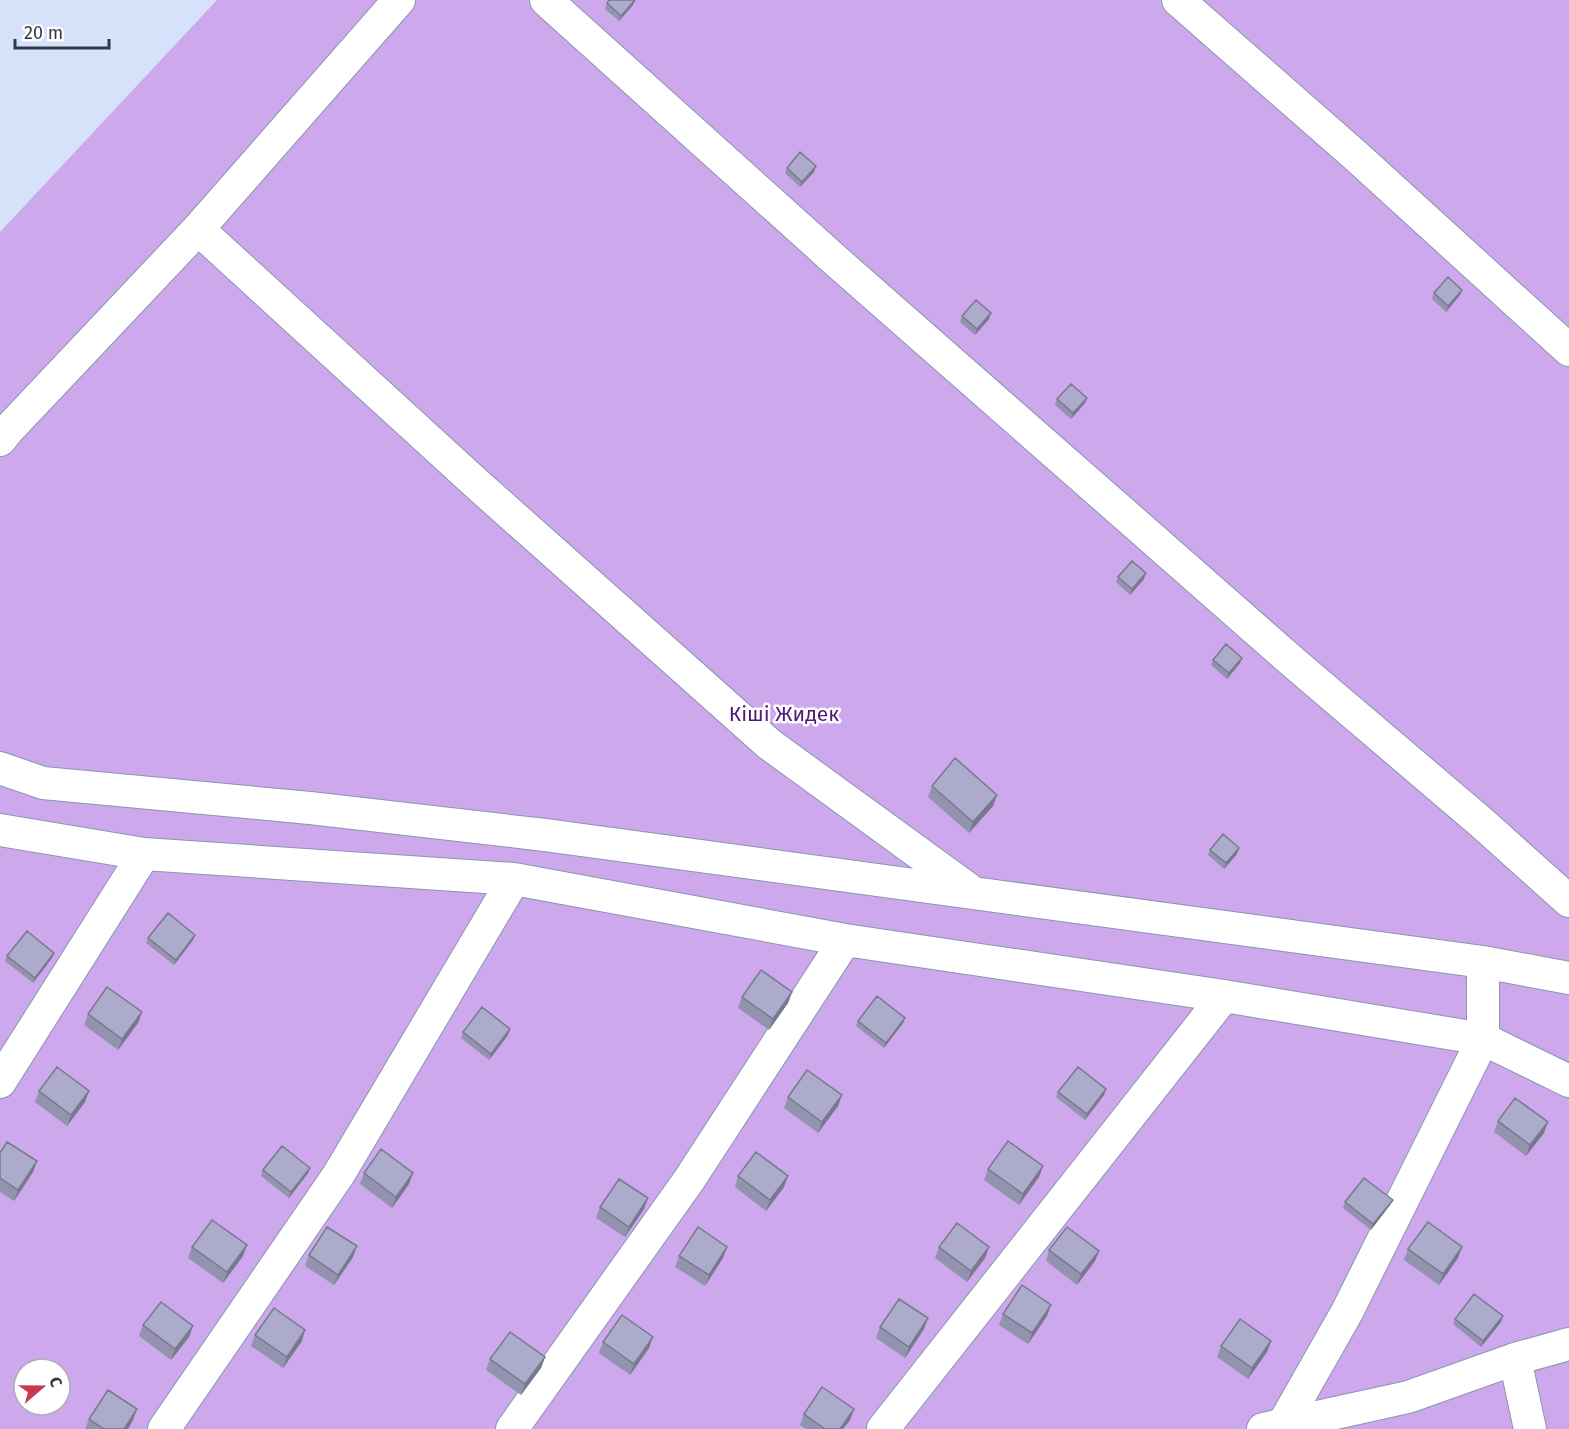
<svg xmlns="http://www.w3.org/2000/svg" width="1569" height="1429" viewBox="0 0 1569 1429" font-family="'Fira Sans',sans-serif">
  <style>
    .green { fill: #cda8ec; fill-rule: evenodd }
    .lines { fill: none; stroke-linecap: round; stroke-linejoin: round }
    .street-casing { stroke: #8896b2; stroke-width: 34 }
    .street { stroke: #fff; stroke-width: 32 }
    .wall { fill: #9493af }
    .shaded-wall { fill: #78788e }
    .building { fill: #acabcb; stroke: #78788e; stroke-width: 1.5 }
    .labels { text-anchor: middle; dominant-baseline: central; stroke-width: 5; stroke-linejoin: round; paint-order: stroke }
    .park-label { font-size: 21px; fill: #501872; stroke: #fff }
  </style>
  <rect width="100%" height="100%" fill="#d5e2fa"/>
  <path class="green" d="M217,0H1569V1429H0V232ZM24,1369H60V1405H24Z"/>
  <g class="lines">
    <defs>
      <path id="street" d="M546,0L835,260L1294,663L1482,823L1569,901
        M1178,0L1356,156L1569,350
        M198,229L478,485L769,744L971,891
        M0,440L8,430L198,229L399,0
        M0,768L43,783L310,808L545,835L1483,962L1569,978
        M0,830L144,854L514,879L845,940L1224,996L1483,1039L1569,1081
        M0,1082L144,854
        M1515,1359L1530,1429
        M1284,1423L1347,1312L1483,1039V962
        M164,1429L339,1174L514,879
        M512,1429L689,1180L845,940
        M883,1429L1224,996
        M1263,1429L1408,1397L1515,1359L1569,1344"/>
    </defs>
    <use href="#street" class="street-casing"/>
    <use href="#street" class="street"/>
  </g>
  <path class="wall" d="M607,3L633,5L619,21L605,9Z
    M787,168L814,172L800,187L785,173Z
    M1462,290L1460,295L1446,312L1432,299L1434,293Z
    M962,316L989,319L975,335L960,322Z
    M1087,398L1085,403L1071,419L1055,405L1057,399Z
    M1118,577L1144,579L1130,595L1116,582Z
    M1213,660L1240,663L1227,679L1211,665Z
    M932,786L997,795L993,806L969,833L928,797Z
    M1210,850L1237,854L1224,869L1208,855Z
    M148,938L193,940L174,965L146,943Z
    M54,953L52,958L33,983L5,961L7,956Z
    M792,992L788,1003L769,1030L738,1008L742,997Z
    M142,1012L138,1023L118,1050L84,1025L88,1014Z
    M905,1018L903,1023L884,1048L856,1026L858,1021Z
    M463,1032L508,1035L489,1060L461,1038Z
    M1106,1089L1104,1095L1085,1120L1056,1097L1058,1092Z
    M39,1091L85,1102L67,1126L35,1102Z
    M842,1095L838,1106L818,1133L784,1108L788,1097Z
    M1498,1121L1544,1133L1526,1156L1494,1132Z
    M0,1153L37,1161L33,1172L14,1201L0,1192Z
    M1043,1166L1039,1177L1019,1205L984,1180L988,1169Z
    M263,1170L308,1173L289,1198L261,1176Z
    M364,1173L409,1184L392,1208L360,1184Z
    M738,1176L784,1187L766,1211L735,1187Z
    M1345,1202L1390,1205L1371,1230L1343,1208Z
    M600,1207L644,1209L625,1237L596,1218Z
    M192,1247L243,1256L223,1283L188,1258Z
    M727,1247L723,1258L705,1286L675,1267L679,1256Z
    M939,1247H989L985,1258L967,1282L935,1258Z
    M1408,1249L1458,1258L1439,1285L1404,1260Z
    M1049,1250L1099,1251L1095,1261L1077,1285L1046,1261Z
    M309,1255L353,1257L334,1285L305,1266Z
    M1003,1314L1047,1316L1028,1344L999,1325Z
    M1503,1316L1501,1322L1481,1347L1453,1324L1455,1319Z
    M928,1318L924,1329L905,1358L876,1338L880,1327Z
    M143,1325L189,1337L171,1360L139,1336Z
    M255,1335L302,1341L283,1368L251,1346Z
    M1271,1341L1267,1352L1248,1379L1217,1357L1221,1346Z
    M603,1342L649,1348L630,1375L599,1353Z
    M545,1357L541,1368L521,1395L486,1370L490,1359Z
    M854,1409L850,1420L843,1429H806L800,1425L804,1414Z
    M89,1419L133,1420L128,1429H85Z"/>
  <path class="shaded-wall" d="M635,0L633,5L619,21L621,16Z
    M816,166L814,172L800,187L802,182Z
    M1462,290L1460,295L1446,312L1448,306Z
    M991,313L989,319L975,335L977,329Z
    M1087,398L1085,403L1071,419L1073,413Z
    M1146,573L1144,579L1130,595L1132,589Z
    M1242,658L1240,663L1227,679L1229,673Z
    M997,795L993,806L969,833L973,822Z
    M1239,848L1237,854L1224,869L1226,863Z
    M195,935L193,940L174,965L176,960Z
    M54,953L52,958L33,983L35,978Z
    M792,992L788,1003L769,1030L773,1019Z
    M142,1012L138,1023L118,1050L122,1039Z
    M905,1018L903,1023L884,1048L886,1043Z
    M510,1029L508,1035L489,1060L491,1054Z
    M1106,1089L1104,1095L1085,1120L1087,1114Z
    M89,1091L85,1102L67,1126L71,1115Z
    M842,1095L838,1106L818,1133L822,1122Z
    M1548,1122L1544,1133L1526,1156L1530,1145Z
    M37,1161L33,1172L14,1201L18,1190Z
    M1043,1166L1039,1177L1019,1205L1023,1194Z
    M310,1168L308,1173L289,1198L291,1192Z
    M413,1173L409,1184L392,1208L396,1197Z
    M788,1176L784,1187L766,1211L770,1200Z
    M648,1198L644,1209L625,1237L629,1227Z
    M1393,1200L1390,1205L1371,1230L1373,1224Z
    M247,1245L243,1256L223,1283L227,1272Z
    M357,1246L353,1257L334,1285L338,1275Z
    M727,1247L723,1258L705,1286L709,1275Z
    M989,1247L985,1258L967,1282L971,1271Z
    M1462,1247L1458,1258L1439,1285L1443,1274Z
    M1099,1251L1095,1261L1077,1285L1081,1274Z
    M1051,1305L1047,1316L1028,1344L1032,1333Z
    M1503,1316L1501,1322L1481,1347L1483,1341Z
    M928,1318L924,1329L905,1358L909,1347Z
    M193,1326L189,1337L171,1360L175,1349Z
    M305,1330L302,1341L283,1368L287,1357Z
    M653,1337L649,1348L630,1375L634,1364Z
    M1271,1341L1267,1352L1248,1379L1252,1368Z
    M545,1357L541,1368L521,1395L525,1384Z
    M137,1409L133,1420L128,1429H124Z
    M854,1409L850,1420L843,1429H840Z"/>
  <path class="building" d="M609,0H635L621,16L607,3Z
    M800,152L816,166L802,182L787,168Z
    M1448,277L1462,290L1448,306L1434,293Z
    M976,300L991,313L977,329L962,316Z
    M1071,384L1087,398L1073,413L1057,399Z
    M1132,561L1146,573L1132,589L1118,577Z
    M1226,644L1242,658L1229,673L1213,660Z
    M955,758L997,795L973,822L932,786Z
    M1223,834L1239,848L1226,863L1210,850Z
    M168,913L195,935L176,960L148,938Z
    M27,931L54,953L35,978L7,956Z
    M761,970L792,992L773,1019L742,997Z
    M107,987L142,1012L122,1039L88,1014Z
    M877,996L905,1018L886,1043L858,1021Z
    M482,1007L510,1029L491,1054L463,1032Z
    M57,1067L89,1091L71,1115L39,1091Z
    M1078,1067L1106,1089L1087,1114L1058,1092Z
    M807,1070L842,1095L822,1122L788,1097Z
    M1515,1098L1548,1122L1530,1145L1498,1121Z
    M1008,1141L1043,1166L1023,1194L988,1169Z
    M7,1142L37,1161L18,1190L0,1178V1153Z
    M282,1146L310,1168L291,1192L263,1170Z
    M381,1149L413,1173L396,1197L364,1173Z
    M756,1152L788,1176L770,1200L738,1176Z
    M1364,1178L1393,1200L1373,1224L1345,1202Z
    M619,1179L648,1198L629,1227L600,1207Z
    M212,1220L247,1245L227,1272L192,1247Z
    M1428,1222L1462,1247L1443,1274L1408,1249Z
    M957,1223L989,1247L971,1271L939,1247Z
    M327,1227L357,1246L338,1275L309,1255Z
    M698,1227L727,1247L709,1275L679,1256Z
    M1067,1227L1099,1251L1081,1274L1049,1250Z
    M1022,1285L1051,1305L1032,1333L1003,1314Z
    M1474,1294L1503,1316L1483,1341L1455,1319Z
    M899,1299L928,1318L909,1347L880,1327Z
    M161,1302L193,1326L175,1349L143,1325Z
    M274,1308L305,1330L287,1357L255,1335Z
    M622,1315L653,1337L634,1364L603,1342Z
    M1240,1319L1271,1341L1252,1368L1221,1346Z
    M510,1332L545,1357L525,1384L490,1359Z
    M822,1387L854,1409L840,1429H825L804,1414Z
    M108,1390L137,1409L124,1429H104L89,1419Z"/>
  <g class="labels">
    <g class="park-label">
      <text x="784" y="714">Кіші Жидек</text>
    </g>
  </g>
  <g transform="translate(42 1387) rotate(70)"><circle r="28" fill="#ffffff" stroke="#adafb4" stroke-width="1.5"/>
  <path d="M0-4.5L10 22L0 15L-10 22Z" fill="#c9394f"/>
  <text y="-9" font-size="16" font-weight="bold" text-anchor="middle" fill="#323844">С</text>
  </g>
  <path d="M15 39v9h94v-9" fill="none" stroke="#323844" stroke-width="3"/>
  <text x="24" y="39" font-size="18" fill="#323844" stroke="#ffffff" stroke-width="4.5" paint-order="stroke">20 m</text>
</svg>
